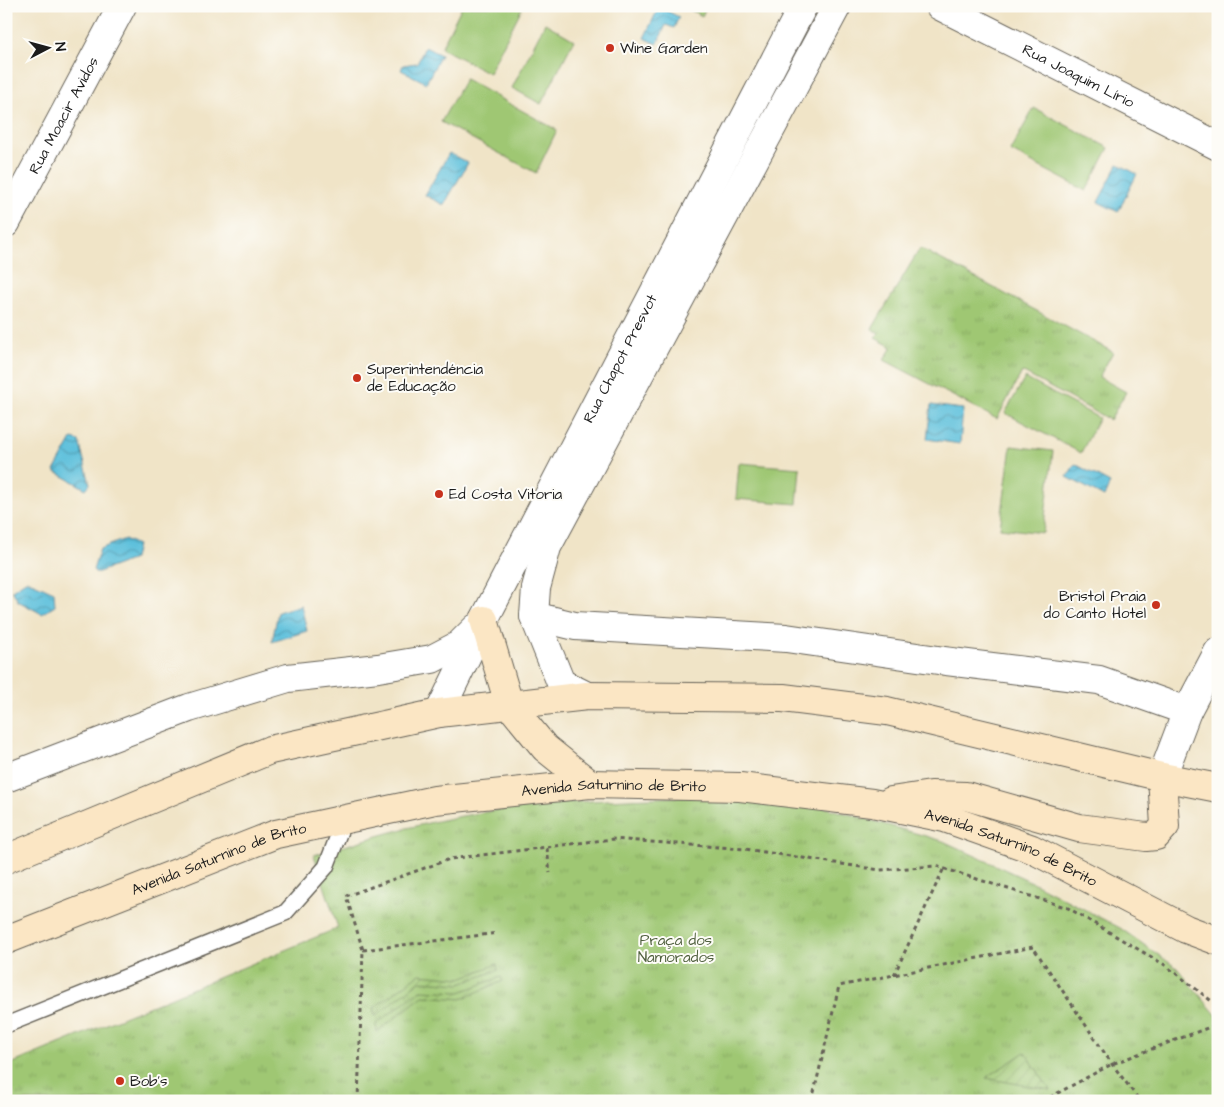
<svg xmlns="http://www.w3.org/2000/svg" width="1224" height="1107" viewBox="0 0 1224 1107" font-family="'Architects Daughter',sans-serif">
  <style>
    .grass { fill: #9fc773; stroke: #5e7248 }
    .park { fill: url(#park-tufts); stroke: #5e7248 }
    .garden { fill: url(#garden-furrows); stroke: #5e7248 }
    .water { fill: url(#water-waves); stroke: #3c6e7c }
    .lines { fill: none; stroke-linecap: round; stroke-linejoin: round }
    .lane-casing { stroke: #666258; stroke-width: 18 }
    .street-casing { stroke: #666258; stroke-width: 30 }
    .secondary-casing { stroke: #666258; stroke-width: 30 }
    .path { stroke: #666258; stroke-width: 3; stroke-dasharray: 4 4; stroke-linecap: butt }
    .lane { stroke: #fff; stroke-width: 15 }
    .street { stroke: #fff; stroke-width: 28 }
    .secondary { stroke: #fbe6c4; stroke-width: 28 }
    .poi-dot { fill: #c8321e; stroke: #fdfcf7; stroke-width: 2 }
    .labels { text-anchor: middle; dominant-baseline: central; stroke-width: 4; stroke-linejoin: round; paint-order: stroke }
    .poi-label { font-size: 15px; fill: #1c1c1c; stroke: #fdfcf7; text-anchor: start }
    .street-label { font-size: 15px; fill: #1c1c1c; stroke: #fdfcf7 }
    .park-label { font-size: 15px; fill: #50603f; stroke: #fdfcf7 }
  </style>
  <defs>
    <pattern id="park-tufts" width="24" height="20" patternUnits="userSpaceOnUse" patternTransform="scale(1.25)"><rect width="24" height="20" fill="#9fc773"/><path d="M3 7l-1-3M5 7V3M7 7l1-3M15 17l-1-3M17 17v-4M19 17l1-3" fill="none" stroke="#88aa63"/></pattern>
    <pattern id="garden-furrows" width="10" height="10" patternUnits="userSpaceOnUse" patternTransform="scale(1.25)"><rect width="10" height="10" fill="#9fc773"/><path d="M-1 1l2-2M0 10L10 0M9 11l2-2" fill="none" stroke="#88aa63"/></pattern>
    <pattern id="water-waves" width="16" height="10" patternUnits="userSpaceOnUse" patternTransform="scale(1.25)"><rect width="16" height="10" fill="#5cbfdb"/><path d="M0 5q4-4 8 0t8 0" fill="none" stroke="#4b9ab1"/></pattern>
  </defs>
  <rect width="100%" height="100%" fill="#fdfcf7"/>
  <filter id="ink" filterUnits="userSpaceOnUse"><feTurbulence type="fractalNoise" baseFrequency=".02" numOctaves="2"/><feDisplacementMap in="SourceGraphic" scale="10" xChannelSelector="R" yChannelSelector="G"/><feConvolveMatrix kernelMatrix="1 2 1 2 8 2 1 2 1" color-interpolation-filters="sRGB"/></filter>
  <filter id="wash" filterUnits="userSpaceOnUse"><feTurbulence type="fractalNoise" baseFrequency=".0096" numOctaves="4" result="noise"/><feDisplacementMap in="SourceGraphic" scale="20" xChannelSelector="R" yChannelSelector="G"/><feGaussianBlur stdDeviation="1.12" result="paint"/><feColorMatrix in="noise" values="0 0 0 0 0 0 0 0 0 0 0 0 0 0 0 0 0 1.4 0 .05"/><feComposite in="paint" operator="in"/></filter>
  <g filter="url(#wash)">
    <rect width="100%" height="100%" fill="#f0e4c7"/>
    <path class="grass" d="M462,6H523L489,73L441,48Z
      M683,6H707L702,16Z
      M545,23L574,40L541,104L512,88Z
      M465,79L557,130L536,173L441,122Z
      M1034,108L1109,148L1086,191L1010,151Z
      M1025,378L1099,418L1081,453L1005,413Z
      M1011,446L1053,451L1043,533L1000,528Z
      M739,463L800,468L797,504L736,499Z"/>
    <path class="park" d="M920,248L1113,352L1099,377L1126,392L1110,420L1022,372L997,419L884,360L892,347L875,338L879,333L872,329Z
      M710,796L810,803L943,841L1032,882L1120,928L1177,968L1218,1017V1101H6V1066L338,928L314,855C349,845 384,833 420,825C514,802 613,799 710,796Z"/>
    <path class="garden" d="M497,964L498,970L460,984L420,981L375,1016L373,1008L420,974L461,978Z
      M501,977L503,981L461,999L423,996L377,1032L376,1024L421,990L460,992Z
      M1025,1052L1050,1090L986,1078Z"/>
    <path class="water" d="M659,7L679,17L674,28L666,25L657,44L644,38Z
      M425,47L441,55L426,83L401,70L403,65L417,63Z
      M449,153L468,163L444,205L425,195Z
      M1118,164L1137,174L1118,212L1098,202Z
      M931,405L963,409L960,444L927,439Z
      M72,439L79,441L90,484L86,489L54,471Z
      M1075,464L1110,483L1104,497L1067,477Z
      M125,539L137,545L134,559L96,573L93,570L100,549Z
      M27,580L54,592L55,606L42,614L18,601L12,590Z
      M301,605L307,631L272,642L278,612Z"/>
  </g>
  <g filter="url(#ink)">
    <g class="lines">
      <defs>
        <path id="lane" d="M6,1025L285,913L326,867L345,818"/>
        <g id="street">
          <path id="s1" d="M940,6L1218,146"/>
          <path id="s2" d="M6,223L122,6"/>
          <path d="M534,616L575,626L786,638L945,661L1099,680L1187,711"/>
          <path d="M587,696L561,683L534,616L536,588L547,547L837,6"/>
          <path id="s3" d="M439,713L484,620L803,6"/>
          <path d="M1162,777L1187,711L1218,652"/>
          <path d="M6,778L189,708L288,678L378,668L432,659L459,645L476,628"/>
        </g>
        <g id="secondary">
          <path d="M484,620L509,704L545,748L590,784"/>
          <path d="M891,801L931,795L966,796L1079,828L1146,837L1156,836L1165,826L1162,777"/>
          <path d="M6,859L270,750L439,713L587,696L783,698L887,711L1162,777L1218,788"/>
          <path id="s4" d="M6,940L276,834L435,800L590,784L740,787L872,803L945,818L1032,849L1186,929L1218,941"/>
        </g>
      </defs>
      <use href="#lane" class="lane-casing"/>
      <use href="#street" class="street-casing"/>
      <use href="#secondary" class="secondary-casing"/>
      <path class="path" d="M547,848L550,873
        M363,950L497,933
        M894,975L944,868
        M358,1101L363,950L346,896L450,859L612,839L745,849L880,870L936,866L1068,908L1165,965L1218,1006
        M812,1101L839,986L1033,947L1112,1064L1140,1101
        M1043,1101L1112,1064L1218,1024"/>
      <use href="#lane" class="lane"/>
      <use href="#street" class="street"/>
      <use href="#secondary" class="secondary"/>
    </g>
  </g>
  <g class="poi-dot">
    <circle cx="610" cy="48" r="5"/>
    <circle cx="357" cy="378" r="5"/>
    <circle cx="439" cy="494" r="5"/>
    <circle cx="1156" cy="605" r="5"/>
    <circle cx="120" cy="1081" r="5"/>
  </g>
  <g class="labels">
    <g class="poi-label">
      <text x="620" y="48">Wine Garden</text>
      <text x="367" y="369">Superintendéncia<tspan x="367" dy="17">de Educação</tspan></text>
      <text x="449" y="494">Ed Costa Vitoria</text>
      <text x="1146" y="596" text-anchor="end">Bristol Praia<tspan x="1146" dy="17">do Canto Hotel</tspan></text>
      <text x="130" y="1081">Bob's</text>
    </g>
    <g class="street-label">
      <text stroke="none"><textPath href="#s1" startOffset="155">Rua Joaquim Lírio</textPath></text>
      <text stroke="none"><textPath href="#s2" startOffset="122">Rua Moacir Avidos</textPath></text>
      <text stroke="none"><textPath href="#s3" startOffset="398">Rua Chapot Presvot</textPath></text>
      <text stroke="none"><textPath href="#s4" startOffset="632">Avenida Saturnino de Brito</textPath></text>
      <text stroke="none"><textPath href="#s4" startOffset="1038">Avenida Saturnino de Brito</textPath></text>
      <text stroke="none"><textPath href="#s4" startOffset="228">Avenida Saturnino de Brito</textPath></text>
    </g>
    <g class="park-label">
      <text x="676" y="940">Praça dos<tspan x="676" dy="17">Namorados</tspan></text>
    </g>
  </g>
  <rect width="1224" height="1107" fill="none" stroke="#fdfcf7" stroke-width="25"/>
  <g transform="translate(48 48) rotate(84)" stroke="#fdfcf7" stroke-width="4" paint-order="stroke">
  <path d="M0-4L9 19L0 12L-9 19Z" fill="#1c1c1c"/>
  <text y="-8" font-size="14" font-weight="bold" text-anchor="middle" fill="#1c1c1c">N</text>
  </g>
</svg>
